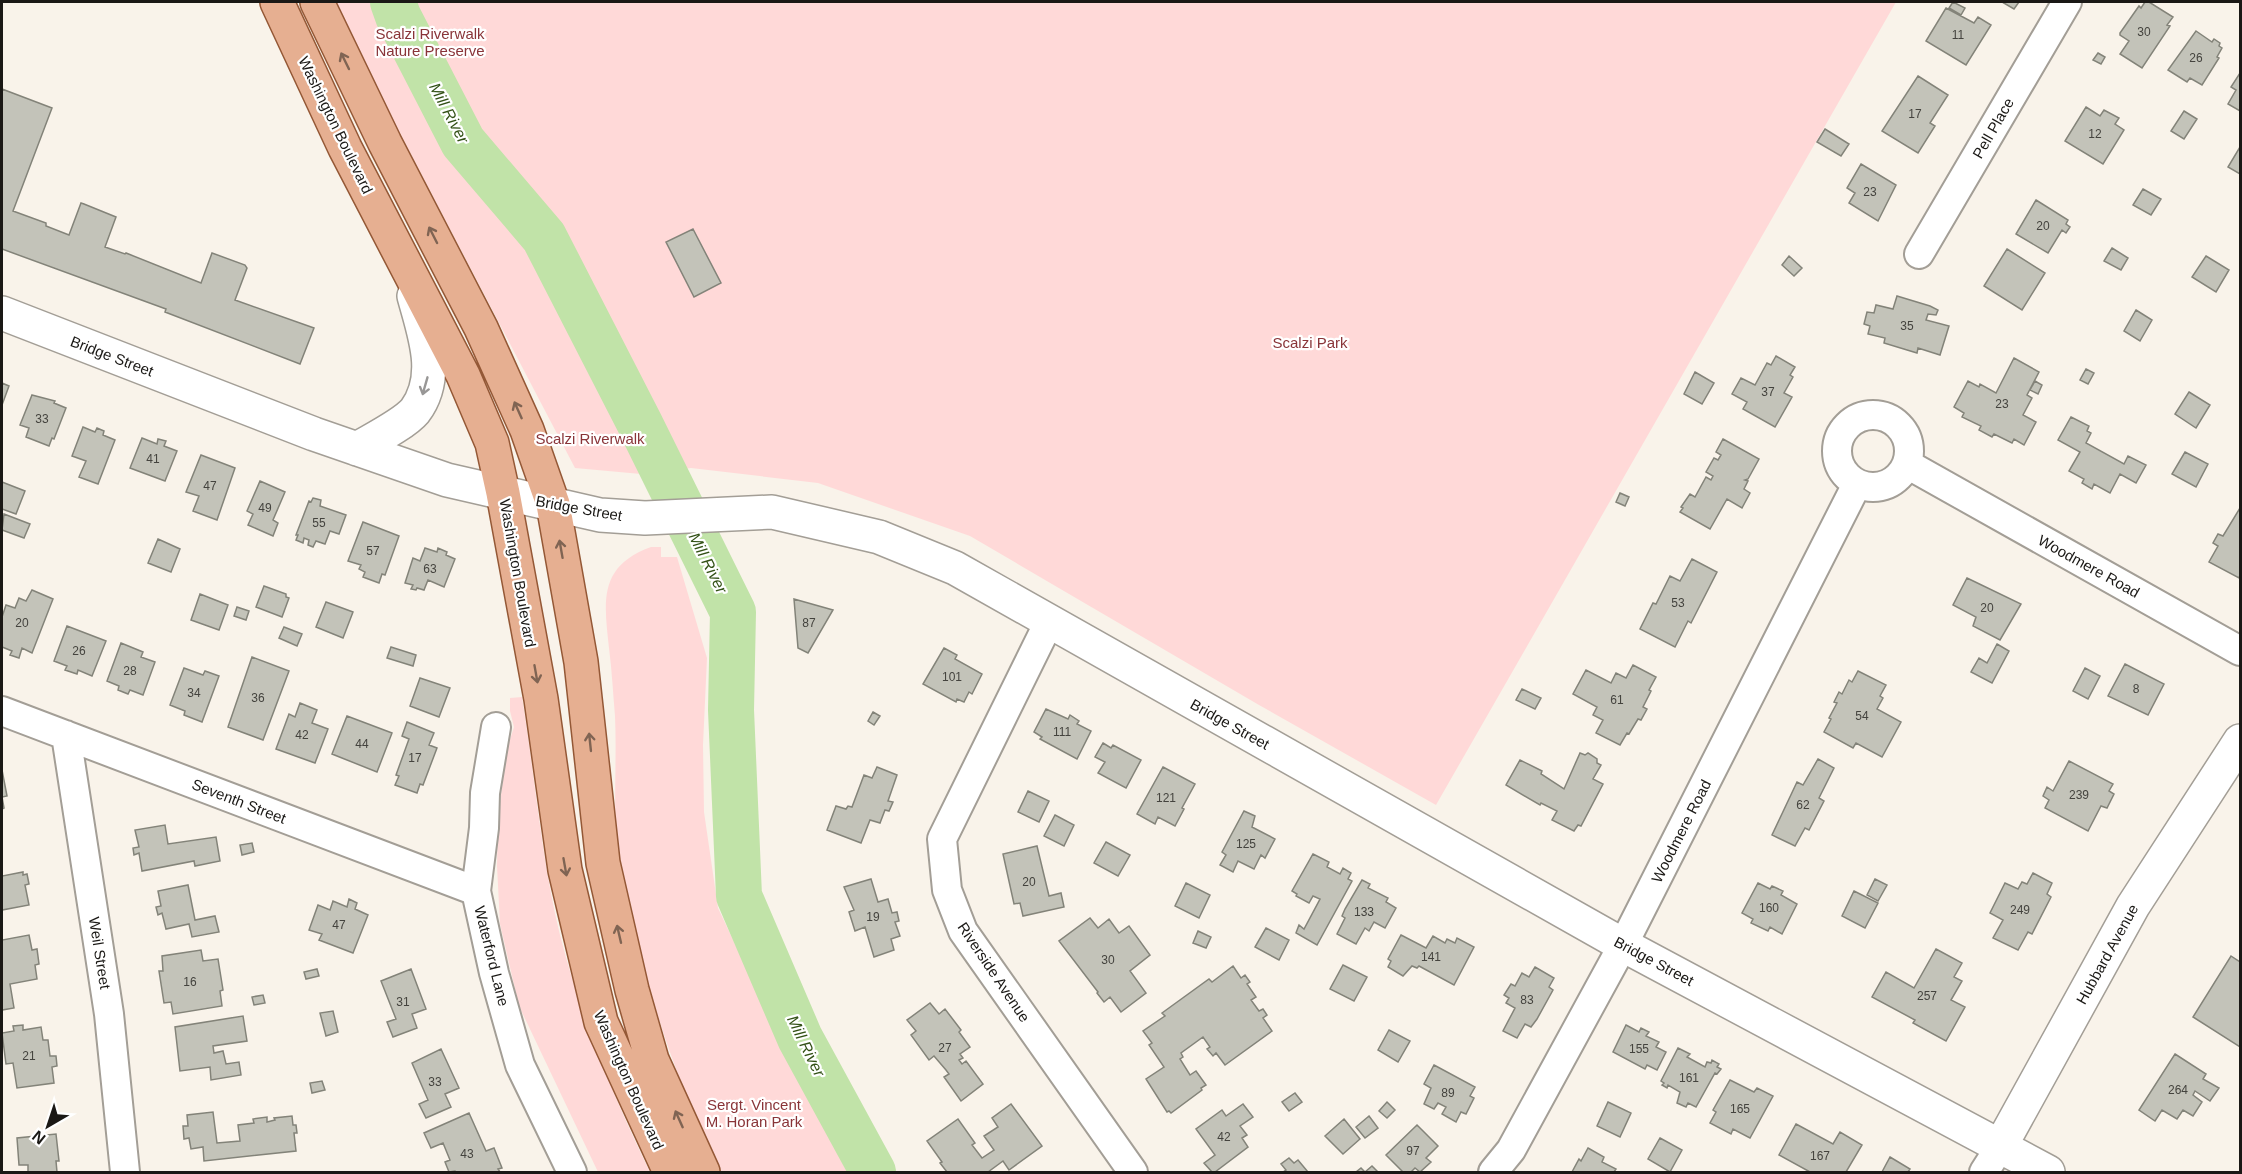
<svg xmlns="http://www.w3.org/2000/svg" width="2242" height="1174" viewBox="0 0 2242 1174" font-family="Arial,sans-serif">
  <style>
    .green { fill: #ffd9d8 }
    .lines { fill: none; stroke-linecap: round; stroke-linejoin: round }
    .river { stroke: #c1e3a8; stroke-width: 46 }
    .building { fill: #c3c3b9; stroke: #838379; stroke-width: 1.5 }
    .street-casing { stroke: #a39e96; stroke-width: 32 }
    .secondary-casing { stroke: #a39e96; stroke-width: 36 }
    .primary-casing { stroke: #945836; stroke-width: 36 }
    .street { stroke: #fff; stroke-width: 28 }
    .secondary { stroke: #fff; stroke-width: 33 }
    .primary { stroke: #e6af91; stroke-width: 33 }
    .oneway { stroke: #806453 }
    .oneway2 { stroke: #989796 }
    .labels { text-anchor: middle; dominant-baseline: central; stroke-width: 4.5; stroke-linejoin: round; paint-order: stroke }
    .number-label { font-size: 12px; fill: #44433e }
    .park-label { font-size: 15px; fill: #893438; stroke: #fff }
    .street-label { font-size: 15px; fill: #1a1815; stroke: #fff }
    .water-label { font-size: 16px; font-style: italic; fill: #335116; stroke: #fff }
  </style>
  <rect width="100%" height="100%" fill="#f9f3ea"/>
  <path class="green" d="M331,2H1896L1436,805L1259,705L970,536L818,483L691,468L641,474L575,468Z
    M651,547H661V557H677L707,658L703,745L704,812L718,908L795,1071L847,1172H720C680,1088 651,1007 631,915C626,893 619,870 617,848C613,804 617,760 615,716C613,694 612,671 609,648C604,602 598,566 651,547Z
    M522,697C535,776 541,857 560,935C581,1018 613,1096 650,1172H598L519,1006L500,924L497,866L498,818L507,749L514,727L510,711V698Z"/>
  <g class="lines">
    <path class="river" d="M393,2L398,16L463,142L544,237L640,424L733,612L731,710L739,896L800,1038L873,1172"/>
  </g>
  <path class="building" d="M1953,2L1965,8L1961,15L1949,8Z
    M2002,2H2019L2014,9Z
    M2145,2H2149L2173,17L2167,25L2170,26L2142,68L2120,54L2129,41L2120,35V33L2139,6L2141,8Z
    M1946,8L1974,23L1978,17L1991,25L1966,65L1926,41Z
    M2196,31L2212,42L2214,39L2220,43L2219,46L2222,48L2217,57L2219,58L2202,85L2190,78L2187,82L2168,70Z
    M2098,53L2105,57L2101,64L2093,60Z
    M2240,73V111L2228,104L2236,90L2231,87Z
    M1918,76L1948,95L1930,123L1935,126L1918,153L1882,131Z
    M2,89L52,108L13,211L46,223V226L69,235L81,203L84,204L116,217L105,247L125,254L126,253L201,283L212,253L245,265L247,268L235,300L314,328L300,364L165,312L166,309L2,249Z
    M2086,107L2100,116L2104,110L2119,118L2115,124L2124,130L2103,164L2065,141Z
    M2184,111L2197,119L2184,139L2171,131Z
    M1825,129L1849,144L1841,156L1817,142Z
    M2240,147V174L2228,167Z
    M1861,164L1896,185L1878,221L1849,203L1855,193L1847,188Z
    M2143,189L2161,199L2151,215L2133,205Z
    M2036,200L2068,220L2066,224L2070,227L2066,233L2062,230L2048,253L2016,234Z
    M693,229L721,283L694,297L666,242Z
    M2112,248L2128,258L2121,270L2104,261Z
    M2007,249L2045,273L2022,310L1984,286Z
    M1789,256L1802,268L1794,276L1782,265Z
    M2206,256L2229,270L2216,292L2192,277Z
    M1897,296L1930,306L1938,310L1936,315L1928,314L1926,320L1949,326L1940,355L1918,348L1917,353L1884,343L1885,338L1868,334L1870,326L1864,324L1867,312L1874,313L1876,305L1893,309Z
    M2136,310L2152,320L2140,341L2124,331Z
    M1776,356L1795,367L1790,375L1793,377L1784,393L1792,397L1775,427L1743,409L1747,402L1732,394L1741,378L1755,385L1767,363L1771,365Z
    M2014,358L2039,372L2027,395L2032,398L2023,415L2036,422L2024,445L2014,439L2012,443L1994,434L1992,437L1979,430L1981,426L1962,417L1964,413L1954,407L1968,381L1979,387L1980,384L1996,393Z
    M2086,369L2094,373L2088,384L2080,380Z
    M1695,372L1714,383L1702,404L1684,394Z
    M2035,381L2042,385L2038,394L2030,390Z
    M2,383L9,386L2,405Z
    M2189,392L2210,405L2196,428L2175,414Z
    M32,395L55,401L54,403L66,408L54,439L52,438L49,446L26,437L29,428L20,425Z
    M2071,417L2089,426L2087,431L2091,433L2086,443L2124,464L2128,456L2146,465L2136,483L2120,474L2110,493L2094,484L2092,489L2082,483L2084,479L2069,471L2080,452L2058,440Z
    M83,427L95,432L97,428L104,431L103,435L115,440L98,484L79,477L86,461L72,456Z
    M142,438L157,444L158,439L166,441L164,446L177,451L165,481L130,468Z
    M1723,439L1759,459L1748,479L1745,480L1748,481L1744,489L1750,493L1742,508L1727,499L1710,529L1680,512L1683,508L1681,507L1690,494L1695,497L1706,477L1711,480L1713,476L1706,472L1714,458L1718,460L1721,455L1716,452Z
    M2185,452L2208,464L2196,487L2172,474Z
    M201,455L235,468L217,520L193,511L199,496L186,492Z
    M260,481L285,492L273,520L278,523L273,536L248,525L253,514L247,511Z
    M2,482L25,491L16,514L2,509Z
    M1620,493L1629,497L1625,506L1616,502Z
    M313,498L321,500L320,506L346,515L339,534L330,531L325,544L316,541L313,547L308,545L309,540L304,538L303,543L296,540L298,535H296L309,501L311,502Z
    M2240,508V575L2239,578L2209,562L2218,546L2213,543L2218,534L2223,536Z
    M4,514L30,524L24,538L2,530Z
    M363,522L399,536L385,575L382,574L379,583L363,577L365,572L359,569L361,565L348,561Z
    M158,539L180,549L171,572L148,563Z
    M425,548L437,552L438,548L447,552L446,555L455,559L444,587L428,580L424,590L417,588L416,590L411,589L413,585L405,583L413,558L420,561Z
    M1692,559L1717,572L1691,623L1688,621L1675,647L1640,629L1653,603L1656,604L1670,576L1680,581Z
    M1967,578L2021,604L2000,640L1973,626L1976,617L1953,605Z
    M264,586L286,594V597L289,598L282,617L256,607Z
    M32,590L53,599L32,653L22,648L19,658L10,655L12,651L2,647V617L6,605L15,608L19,598L26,601Z
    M200,594L228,605L219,630L191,620Z
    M794,599L833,610L808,653L798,648Z
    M326,602L353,612L343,638L316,627Z
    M237,607L249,611L246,620L234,616Z
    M67,626L106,641L92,676L78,670L77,674L65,670L67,666L54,661Z
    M284,627L302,634L297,646L279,638Z
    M121,643L143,652L141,657L155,662L143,695L130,690L128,694L118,690L119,686L107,681Z
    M1997,644L2009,651L1992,683L1971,672L1979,658L1987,663Z
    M391,647L416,655L413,666L387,658Z
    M944,648L957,655L955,659L982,674L972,694L969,692L964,702L957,699L956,702L923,684Z
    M252,657L289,671L263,740L228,727Z
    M2125,664L2164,684L2148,715L2108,696Z
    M1633,665L1656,677L1649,690L1651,691L1643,707L1647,709L1641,720L1638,719L1629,734L1627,733L1620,745L1596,733L1603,720L1593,715L1597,707L1573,694L1586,670L1611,683L1616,673L1626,678Z
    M184,668L203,675L205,671L219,676L202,722L184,715L185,711L170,705Z
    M2085,668L2100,676L2088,699L2073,691Z
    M1858,671L1886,685L1880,696L1883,698L1877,709L1901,722L1882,757L1856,743L1853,748L1824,732L1831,719L1829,718L1837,703L1834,702L1839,692L1842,694L1849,680L1852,682Z
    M420,678L450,688L439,717L410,706Z
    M1522,689L1541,698L1535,709L1516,700Z
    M300,703L317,710L312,723L328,729L315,763L276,749L289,714L295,717Z
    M1046,709L1068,719L1070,715L1079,721L1077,724L1091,731L1077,759L1040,739L1042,737L1034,732Z
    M873,712L880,716L874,725L868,721Z
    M347,716L392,733L377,772L332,754Z
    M407,722L434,733L429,745L437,748L423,785L420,784L417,793L395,785L399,776L396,775L409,739L402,736Z
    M1103,743L1111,748L1113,745L1141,760L1126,788L1098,773L1105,762L1095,757Z
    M1580,753L1585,755L1588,753L1597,759V763L1601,765L1593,779L1603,784L1581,826L1578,825L1574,831L1552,820L1557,811L1541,803L1540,805L1506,785L1520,760L1542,771L1541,774L1564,789Z
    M1818,759L1834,768L1819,798L1824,801L1809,830L1805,828L1795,846L1772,835L1797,782L1803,785Z
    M2069,761L2113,784L2109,791L2114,794L2107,808L2101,806L2088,831L2045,808L2049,800L2043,796L2047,787L2053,791Z
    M877,767L897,775L888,801L893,802L889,811L885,810L880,823L870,820L861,843L827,830L836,806L846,809L848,806L852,807L864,775L872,778Z
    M1163,767L1195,784L1182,808L1184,809L1175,826L1158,817L1155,824L1137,814Z
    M2,770L7,796L2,797L4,808L2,809Z
    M1028,791L1049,801L1039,822L1018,812Z
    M1244,811L1255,816L1252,827L1275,839L1265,858L1261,855L1254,869L1238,861L1233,872L1220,865L1226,855L1222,852Z
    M1055,815L1074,825L1064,846L1044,836Z
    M165,825L168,844L216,837L220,861L195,866L194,861L142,871L139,853L134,855L133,848L139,847L135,830Z
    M1106,842L1130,855L1118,876L1094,863Z
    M252,843L254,852L242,855L240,845Z
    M1037,846L1049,896L1061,893L1064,907L1023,916L1020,903L1014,904L1003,854Z
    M1313,854L1329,862L1327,867L1340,874L1343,868L1351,873L1348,879L1352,881L1317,945L1296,933L1299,925L1304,929L1320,899L1313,896L1309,903L1296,896L1297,894L1292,891Z
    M23,872V875L27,874L29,884L25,885L29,905L2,910V876Z
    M2033,873L2052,883L2047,894L2051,897L2032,934L2028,932L2018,950L1993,938L2003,920L1990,913L2005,883L2018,889L2022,882L2027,884Z
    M871,879L878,902L888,899L892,913L897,912L899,921L895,922L900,936L891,939L894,950L874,957L865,927L855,931L849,912L854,910L844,887Z
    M1875,879L1887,885L1878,901L1867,895Z
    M1362,880L1370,884L1368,888L1388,898L1386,902L1396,908L1385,928L1374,922L1369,931L1365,928L1356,944L1337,934L1345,918L1342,916L1345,909Z
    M1186,883L1210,895L1199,918L1175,906Z
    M1758,883L1770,889L1772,886L1783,891L1781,895L1797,904L1782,934L1770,927L1768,931L1751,923L1753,919L1742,913Z
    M188,885L195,920L215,916L219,932L192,937L189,924L166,929L162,913L158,915L156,907L161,906L158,891Z
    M1854,891L1878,903L1865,928L1842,916Z
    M349,899L357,903L355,909L368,915L353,953L319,940L322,934L309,930L318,905L330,910L333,901L347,907Z
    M1090,918L1098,928L1109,919L1119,933L1129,926L1150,955L1130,971L1146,993L1121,1012L1110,997L1104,1002L1097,993L1098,992L1059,941Z
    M1266,928L1289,940L1279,960L1255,947Z
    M1198,931L1211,937L1206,948L1193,943Z
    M29,935L32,950L37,949L39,964L35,965L37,979L10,984L14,1008L2,1010V940Z
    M1401,935L1426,948L1433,936L1445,943L1447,939L1455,943L1457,938L1474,947L1454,985L1419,966L1417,968L1412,966L1403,976L1388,967L1391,961L1388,959Z
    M1936,949L1962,963L1954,977L1962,981L1951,1000L1965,1007L1946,1041L1913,1023L1915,1020L1872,997L1886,972L1914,988Z
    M201,950L203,961L218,959L223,990L220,991L222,1006L173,1014L171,1002L164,1003L159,971H163L162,956Z
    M2231,956L2240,962V1047L2193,1017Z
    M1343,965L1367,977L1354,1001L1330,989Z
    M1233,966L1241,978L1245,975L1250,982L1247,984L1256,997L1251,1000L1259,1011L1263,1009L1267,1015L1263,1018L1272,1031L1225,1065L1216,1053L1213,1056L1207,1049L1210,1047L1203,1037L1181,1053L1183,1057L1180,1059L1190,1075L1196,1071L1206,1085L1201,1088L1202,1090L1171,1113L1169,1111L1167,1112L1146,1079L1164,1067L1149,1045L1152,1043L1143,1031L1165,1016L1162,1013L1209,979L1212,982Z
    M1535,967L1554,978L1549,987L1553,990L1537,1019L1531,1027L1525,1024L1517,1038L1503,1031L1515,1008L1506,1003L1509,998L1504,995L1511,984L1515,986L1522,973L1529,977Z
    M317,969L319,976L306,979L304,972Z
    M411,969L426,1009L412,1014L417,1028L393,1037L387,1022L396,1019L381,981Z
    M263,995L265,1003L254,1005L252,997Z
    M930,1003L939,1014L945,1009L961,1030L959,1032L970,1047L960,1054L963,1058L959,1060L962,1064L966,1061L983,1084L961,1101L944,1077L949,1074L946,1070L934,1056L929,1060L911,1035L916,1031L907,1020Z
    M333,1011L338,1032L326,1036L320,1013Z
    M243,1016L247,1041L213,1046L214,1053L223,1051L226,1064L239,1062L241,1075L211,1080L210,1067L180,1071L175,1027Z
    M23,1025V1030L41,1027L43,1040H48L50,1056H56L57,1066L52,1067L54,1083L17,1088L13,1063L6,1064L2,1033L14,1031L13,1026Z
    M1626,1025L1639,1032L1641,1028L1649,1032L1646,1036L1659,1042L1656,1047L1666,1052L1657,1070L1647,1065L1645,1069L1613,1052Z
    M1389,1030L1410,1041L1398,1062L1378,1050Z
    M1678,1048L1690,1054L1687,1057L1705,1067L1707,1062L1711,1063L1712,1060L1719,1064L1717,1067L1721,1069L1717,1074L1715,1073L1696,1107L1688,1103L1686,1107L1677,1103L1680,1092L1668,1085L1667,1088L1662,1085L1664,1083L1661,1081Z
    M441,1049L459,1088L445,1094L451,1107L426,1118L419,1104L428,1100L412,1063Z
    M2175,1054L2206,1074L2203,1079L2219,1088L2210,1101L2195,1091L2193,1095L2202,1102L2193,1116L2183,1110L2177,1119L2162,1110L2155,1121L2139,1110Z
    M1434,1065L1475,1087L1470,1096L1474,1098L1466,1114L1461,1112L1456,1122L1442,1114L1446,1107L1438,1103L1434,1109L1424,1104L1431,1088L1424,1084Z
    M1730,1080L1754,1092L1757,1088L1773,1096L1750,1138L1733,1129L1731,1134L1710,1123L1716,1112L1713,1110Z
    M322,1081L325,1090L312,1093L310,1083Z
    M1295,1093L1302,1102L1289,1111L1282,1102Z
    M1387,1102L1395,1110L1387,1118L1379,1111Z
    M1608,1102L1631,1113L1620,1137L1597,1126Z
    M1011,1104L1042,1146L1009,1170L1003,1161L988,1172H947L940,1163L942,1162L927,1141L958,1119L975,1143L972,1145L982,1158L994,1150L984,1136L998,1127L992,1118Z
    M1243,1104L1253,1117L1240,1126L1247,1135L1242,1138L1248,1147L1215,1172H1212L1204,1163L1215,1155L1196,1129L1222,1110L1226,1116Z
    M213,1112L217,1143L240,1141L238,1125L254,1123L253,1119L267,1117V1122L275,1120L274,1118L292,1116L293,1125H296L297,1133H294L296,1151L204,1161L203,1147L191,1149L189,1138L184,1139L183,1126H188L187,1115Z
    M469,1113L486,1151L494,1148L502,1168L498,1169L500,1172H456L455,1171L449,1172L445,1162L450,1160L443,1143L431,1148L424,1133Z
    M1369,1116L1378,1128L1365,1138L1356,1127Z
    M1344,1119L1360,1139L1343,1154L1325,1136Z
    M1796,1124L1833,1144L1840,1132L1862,1145L1846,1172H1810L1779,1155Z
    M1417,1125L1438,1146L1426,1158L1431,1162L1420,1172L1415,1168L1411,1172H1403L1386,1155Z
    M56,1134L59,1161H56L57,1172H28V1165H19L17,1138Z
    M1660,1138L1682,1150L1670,1172L1648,1159Z
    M1588,1148L1604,1157L1602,1162L1616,1169L1614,1172H1572L1579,1159L1581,1161Z
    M1890,1157L1910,1169L1908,1172H1882Z
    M1289,1158L1294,1163L1298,1160L1308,1172H1283L1286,1170L1281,1164Z
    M1372,1166L1378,1172H1356L1361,1168L1365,1172Z"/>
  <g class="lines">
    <defs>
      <path id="street" d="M1919,254L2067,2
        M1837 451a36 36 0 1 1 72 0a36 36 0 1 1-72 0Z
        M1907,464L2240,651
        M1049,622L942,839L947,890L963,931L1133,1172
        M2,711L476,891
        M496,727L485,793L484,828L476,891L494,973L520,1065L572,1172
        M66,735L109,1014L125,1172
        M1493,1172L1511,1150L1623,945L1857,484
        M1984,1172L2000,1147"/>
      <path id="secondary" d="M2,313L314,434L447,480L600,515L645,518L772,512L879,537L955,568L1623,945L2048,1172
        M357,449C372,440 404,424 415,411C441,376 424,333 414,296
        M2000,1147L2133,906L2240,741"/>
      <path id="primary" d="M277,2L345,148L463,375L492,443L503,493L541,699L565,870L601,1022L670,1172
        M317,2L385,143L481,328L527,430L553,504L581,662L603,863L632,990L652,1060L703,1172"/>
    </defs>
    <use href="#street" class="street-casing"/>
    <use href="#secondary" class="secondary-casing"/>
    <use href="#primary" class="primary-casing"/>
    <use href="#street" class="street"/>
    <use href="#secondary" class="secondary"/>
    <use href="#primary" class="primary"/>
  </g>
  <defs><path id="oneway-shaft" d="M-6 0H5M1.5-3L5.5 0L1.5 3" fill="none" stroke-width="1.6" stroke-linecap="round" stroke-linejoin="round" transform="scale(1.5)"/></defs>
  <g class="oneway">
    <use href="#oneway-shaft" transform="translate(345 61) rotate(-116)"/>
    <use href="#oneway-shaft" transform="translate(433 235) rotate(-117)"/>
    <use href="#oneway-shaft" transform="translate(518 410) rotate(-114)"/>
    <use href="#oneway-shaft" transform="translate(561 549) rotate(-100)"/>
    <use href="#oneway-shaft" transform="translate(536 674) rotate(80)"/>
    <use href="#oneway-shaft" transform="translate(590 742) rotate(-96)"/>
    <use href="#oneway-shaft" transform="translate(565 867) rotate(80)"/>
    <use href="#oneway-shaft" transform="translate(619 934) rotate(-103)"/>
    <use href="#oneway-shaft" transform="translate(679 1119) rotate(-114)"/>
  </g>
  <use class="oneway2" href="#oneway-shaft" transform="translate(425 386) rotate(106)"/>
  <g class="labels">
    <g class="number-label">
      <text x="2144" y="32">30</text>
      <text x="1958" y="35">11</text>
      <text x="2196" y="58">26</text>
      <text x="1915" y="114">17</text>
      <text x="2095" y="134">12</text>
      <text x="1870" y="192">23</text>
      <text x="2043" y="226">20</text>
      <text x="1907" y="326">35</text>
      <text x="1768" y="392">37</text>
      <text x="2002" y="404">23</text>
      <text x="42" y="419">33</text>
      <text x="153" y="459">41</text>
      <text x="210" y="486">47</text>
      <text x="265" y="508">49</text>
      <text x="319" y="523">55</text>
      <text x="373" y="551">57</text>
      <text x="430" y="569">63</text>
      <text x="1678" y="603">53</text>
      <text x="1987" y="608">20</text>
      <text x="22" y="623">20</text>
      <text x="809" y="623">87</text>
      <text x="79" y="651">26</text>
      <text x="130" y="671">28</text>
      <text x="952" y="677">101</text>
      <text x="2136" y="689">8</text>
      <text x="194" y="693">34</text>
      <text x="258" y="698">36</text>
      <text x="1617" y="700">61</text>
      <text x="1862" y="716">54</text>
      <text x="1062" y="732">111</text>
      <text x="302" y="735">42</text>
      <text x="362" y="744">44</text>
      <text x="415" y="758">17</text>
      <text x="2079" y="795">239</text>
      <text x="1166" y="798">121</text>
      <text x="1803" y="805">62</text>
      <text x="1246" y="844">125</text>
      <text x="1029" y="882">20</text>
      <text x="1769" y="908">160</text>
      <text x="2020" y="910">249</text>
      <text x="1364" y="912">133</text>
      <text x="873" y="917">19</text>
      <text x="339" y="925">47</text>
      <text x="1431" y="957">141</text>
      <text x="1108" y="960">30</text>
      <text x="190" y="982">16</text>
      <text x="1927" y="996">257</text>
      <text x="1527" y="1000">83</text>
      <text x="403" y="1002">31</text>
      <text x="945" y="1048">27</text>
      <text x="1639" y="1049">155</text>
      <text x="29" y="1056">21</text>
      <text x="1689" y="1078">161</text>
      <text x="435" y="1082">33</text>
      <text x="2178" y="1090">264</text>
      <text x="1448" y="1093">89</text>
      <text x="1740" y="1109">165</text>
      <text x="1224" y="1137">42</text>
      <text x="1413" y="1151">97</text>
      <text x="467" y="1154">43</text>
      <text x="1820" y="1156">167</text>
    </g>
    <g class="park-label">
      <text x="430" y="33">Scalzi Riverwalk<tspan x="430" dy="17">Nature Preserve</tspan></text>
      <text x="1310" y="342">Scalzi Park</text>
      <text x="590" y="438">Scalzi Riverwalk</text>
      <text x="754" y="1104">Sergt. Vincent<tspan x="754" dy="17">M. Horan Park</tspan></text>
    </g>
    <g class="street-label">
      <text transform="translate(336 125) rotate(64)">Washington Boulevard</text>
      <text transform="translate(1993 128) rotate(-60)">Pell Place</text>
      <text transform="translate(112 356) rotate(21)">Bridge Street</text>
      <text transform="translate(579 508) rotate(10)">Bridge Street</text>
      <text transform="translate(2089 566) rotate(29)">Woodmere Road</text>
      <text transform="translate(518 573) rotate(80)">Washington Boulevard</text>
      <text transform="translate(1230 724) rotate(29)">Bridge Street</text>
      <text transform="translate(239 801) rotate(21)">Seventh Street</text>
      <text transform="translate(1681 831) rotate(-63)">Woodmere Road</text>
      <text transform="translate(100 953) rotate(81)">Weil Street</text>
      <text transform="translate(2107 954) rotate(-61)">Hubbard Avenue</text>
      <text transform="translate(492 956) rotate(76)">Waterford Lane</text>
      <text transform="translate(1654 961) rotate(28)">Bridge Street</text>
      <text transform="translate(994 972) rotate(56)">Riverside Avenue</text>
      <text transform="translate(629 1080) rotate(66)">Washington Boulevard</text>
    </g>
    <g class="water-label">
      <text transform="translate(449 113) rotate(62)">Mill River</text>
      <text transform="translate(708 563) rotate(63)">Mill River</text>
      <text transform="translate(806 1046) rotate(64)">Mill River</text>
    </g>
  </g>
  <rect width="2242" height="1174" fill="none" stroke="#1a1815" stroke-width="6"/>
  <g transform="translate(48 1126) rotate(219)" stroke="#ffffff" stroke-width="4.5" paint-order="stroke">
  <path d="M0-4.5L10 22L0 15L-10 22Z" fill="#1a1815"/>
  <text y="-9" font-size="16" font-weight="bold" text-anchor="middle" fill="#1a1815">N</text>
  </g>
</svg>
